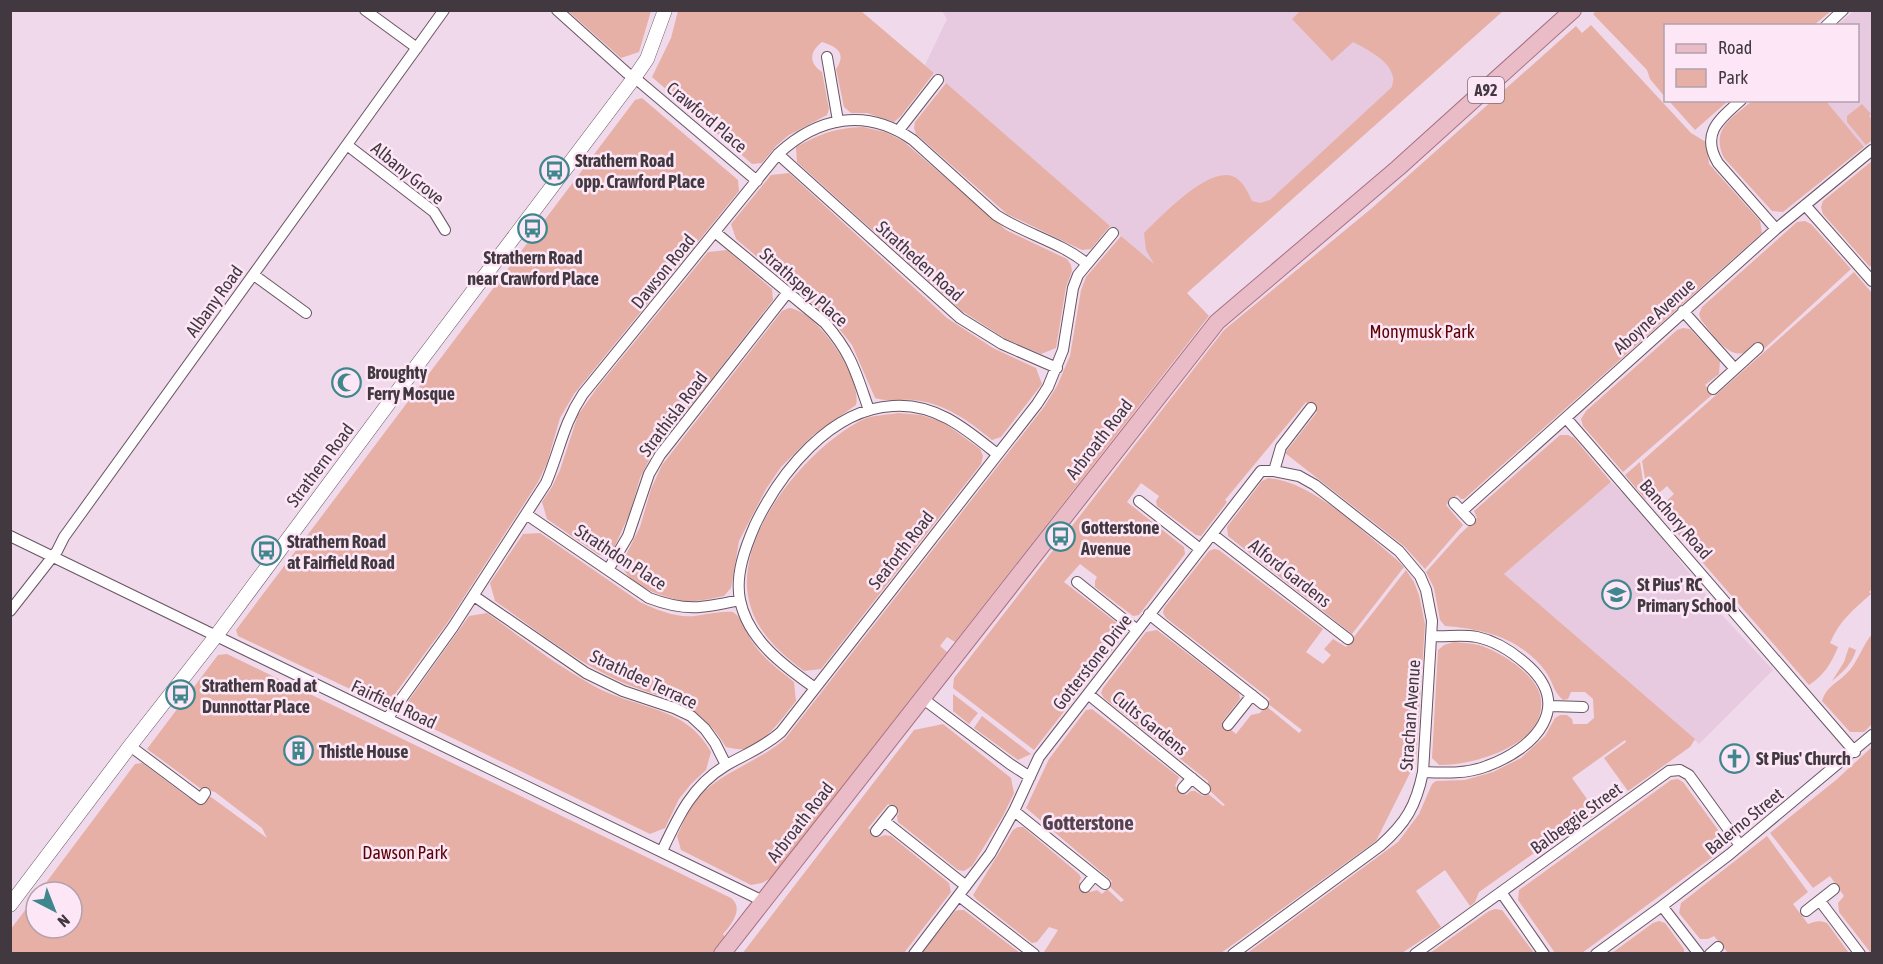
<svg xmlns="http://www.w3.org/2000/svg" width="1883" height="964" viewBox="0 0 1883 964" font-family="'Asap Condensed',sans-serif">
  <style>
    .built { fill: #e7cadf }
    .green { fill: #e6b0a7 }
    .water { fill: #b8bcfd }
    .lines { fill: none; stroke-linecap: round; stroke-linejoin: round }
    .minor-casing { stroke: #695664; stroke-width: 12 }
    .tertiary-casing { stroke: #695664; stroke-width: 15 }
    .primary-casing { stroke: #a67181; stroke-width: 18 }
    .minor { stroke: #fff; stroke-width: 10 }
    .tertiary { stroke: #fff; stroke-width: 14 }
    .primary { stroke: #eabcc8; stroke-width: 16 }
    .labels { text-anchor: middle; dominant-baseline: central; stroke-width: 5; stroke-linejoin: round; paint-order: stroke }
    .shield { fill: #fde7f7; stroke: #796d76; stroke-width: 1.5 }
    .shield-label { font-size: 16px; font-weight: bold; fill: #41393f }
    .street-label { font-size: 18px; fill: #41393f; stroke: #fde7f7 }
    .poi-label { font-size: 18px; font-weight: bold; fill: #41393f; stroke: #fde7f7; text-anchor: start }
    .park-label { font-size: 18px; fill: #5d0202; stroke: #fde7f7 }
    .quarter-label { font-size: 21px; font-weight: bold; fill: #54424f; stroke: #fde7f7 }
  </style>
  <rect width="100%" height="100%" fill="#f0d9ea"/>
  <path class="built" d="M942,11H1503L1186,293L925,65L947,19Z
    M1854,11H1872V140L1864,147L1826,101L1858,100V26L1837,25Z
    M1611,482L1642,512L1721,614L1773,670L1699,744L1504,574Z"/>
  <path class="green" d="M568,11H651L639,52L621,58Z
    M678,11H861L934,73L901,116L894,122L867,113H851L844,107L836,69C847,53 837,47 822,42C810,51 808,63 822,72L829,109L827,115L789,135L776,146L762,163L752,164L652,77L671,38Z
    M1300,11H1503L1187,293L1209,316L955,642L947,637L940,646L947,652L771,878L762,883L751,885L681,850L677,836C682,826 687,812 694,803C717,772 756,764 785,739L1044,407L1057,386L1070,356L1081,290L1086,277L1121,236L1154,264L1146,250L1144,233C1161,217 1206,168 1232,176C1242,179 1248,192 1252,201L1260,203L1270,200L1392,87C1392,84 1394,80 1393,77C1390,60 1366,49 1353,42L1332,61L1292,19Z
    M1596,11V10L1831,11L1814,25L1666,26L1665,97L1650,79L1647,70L1593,14Z
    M1591,25L1691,133L1706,142L1709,164L1760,221L1762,233L1464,499H1461L1457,495L1446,505L1463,525L1425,569L1404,546L1285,453L1317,412L1306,402L1225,500L1227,502L1201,536L1196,535L1157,506L1156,501L1159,496L1141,483L1127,502L1184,547L1185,554L1139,615L1133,616L1095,587V581L1097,577L1080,564L1064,582L1122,627L1123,636L1034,750L953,688L954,678L1224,330L1372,208L1576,26L1582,33Z
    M946,83L1110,226L1091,249L1082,250L1007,214L916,134L914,128L915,122Z
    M642,98L738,180L739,191L574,394L560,418L547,463L538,482L448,622L386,706L238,636L236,630L635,100Z
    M1669,101H1728L1695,130Z
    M1752,101H1826L1864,147L1783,212L1772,211L1724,158C1710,129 1732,118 1752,101Z
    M1862,104L1871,114L1869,116L1872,120V140L1866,145L1847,122V116Z
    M863,127L885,132L903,141L1006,230L1067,259L1071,265L1072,271L1066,287L1056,348L1041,354L1006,339L962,311L797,162L796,147C820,134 835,128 863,127Z
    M1872,161V264L1870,267L1823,214L1821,207L1823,201Z
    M789,173L947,318L993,348L1036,368L1042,384L1001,437L992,440C968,420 944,403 913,400C901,399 886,402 875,398L852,345L833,321L736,239L731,224L771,175Z
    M1805,221L1811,224L1851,269L1763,350L1756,342C1752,345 1748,349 1745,352C1729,361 1710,330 1701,320L1699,314L1702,307L1797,222Z
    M727,250L772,289L773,300L650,458L640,478L630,513L612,552L606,555H599L547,519L542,502L552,487L560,470L578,415L597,388L708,252Z
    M1854,272L1872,293V570L1871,572L1872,574V589L1869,592L1871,594C1854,609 1839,621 1830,643L1838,647C1831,664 1824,675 1809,685L1657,510L1674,494L1667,486L1649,502L1642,461Z
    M789,308C816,310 863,378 856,405L813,435L781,467L766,489L739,541L731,588L724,596C713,598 699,602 687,601C668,600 623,584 622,563L640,527L651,489L662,465L782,311Z
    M1683,328L1690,329L1720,361L1719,374L1705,385L1713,394L1623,472L1583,426L1581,419L1586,411L1677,330Z
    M898,413L921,415L943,422L980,449L983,456L981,464L821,669L804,671C778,651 754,630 748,596C737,532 808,447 862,420C872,415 887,415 898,413Z
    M1560,435H1568L1574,438L1611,482L1504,574L1695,739L1690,747L1628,791L1604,758L1626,742L1625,740L1572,778L1597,813L1590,818L1581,820L1479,892L1475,902L1470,906L1445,870L1416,891L1441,927L1402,953L1246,954L1398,842L1419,814L1432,784L1436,781L1465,780L1493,772L1521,758L1545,736L1555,718L1560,715H1567L1572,719L1573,724H1587L1594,718L1593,699L1585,692H1571L1568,699L1563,700C1554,693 1552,680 1546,672C1521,638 1484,629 1445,626L1440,620L1434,588L1426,572L1459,535L1477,518L1474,511Z
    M1640,462L1646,500L1625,475Z
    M1268,478C1311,480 1363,532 1396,559L1404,567L1352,634L1228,536L1227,527L1262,481Z
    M540,533L640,602C657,610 676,618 695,616C708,614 721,611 733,612C744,619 746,633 753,643C764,659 779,670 794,682L796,701C782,718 767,742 744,749C739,750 731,748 726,747C695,694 655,701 607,675C567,655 531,626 495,601L490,583L523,534Z
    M1214,549L1219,550L1323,629L1306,652L1323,664L1331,655L1324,649L1333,639L1346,647L1406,570L1414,582L1419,595L1425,624L1416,761L1376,841L1221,953H1046L1044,952L1058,930L1049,927L1037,942L1032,943L976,899L973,895L1013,830L1018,827H1023L1079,874L1081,878L1079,882L1090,892L1097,890L1102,894L1107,889L1121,902L1124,900L1109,886L1112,881L1026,808L1049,759L1086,710L1092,709L1179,777L1175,786L1186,795L1191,791H1195L1203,796L1206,792L1223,806L1225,805L1208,789V781L1104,698L1101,693L1103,688L1146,632L1157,630L1239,693L1240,699L1222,722L1236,734L1251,715L1260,713L1266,706L1299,733L1302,730L1267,703L1270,699L1166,618L1163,613L1164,608L1209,551Z
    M487,613C518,635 549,660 582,679C593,686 607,693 619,697C657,711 690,714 711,752L706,770L691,784L679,799L665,828L650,834L405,715L404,707L469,616Z
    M1872,634V724L1864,732H1850L1822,701C1827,686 1836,684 1847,673C1857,664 1862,646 1872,634Z
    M1454,642C1463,643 1473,643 1482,646C1502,653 1539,676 1541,700C1546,745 1473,766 1439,765L1432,758L1438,650L1444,645Z
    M1849,647L1856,650C1852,664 1843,672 1832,681L1844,662Z
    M227,654L731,898C744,908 732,924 723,934L725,937L712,954H11L10,930L36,896V928H72V892H39L135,764L142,763L189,798L211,797L267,838L262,828L215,792L200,788L147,749L218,655Z
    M953,694L978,713L969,724L953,711Z
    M982,716L1031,754L1018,760L974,728Z
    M943,724L1011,778L1014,793L1003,816L972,866L964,871L958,870L898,822L897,816L899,813L888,804L868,828L879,837L885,835L891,836L949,883L951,892L904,953L742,954L914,730Z
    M1872,747V953L1870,952L1839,912L1838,903L1844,896L1830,876L1813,888L1770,833L1836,780Z
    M1678,779L1683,782L1724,838V844L1722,850L1582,953H1555L1518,900L1519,890L1671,780Z
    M1767,836L1808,892L1793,904L1808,924C1815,921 1820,920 1827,923L1849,953H1728L1714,936L1708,939H1700L1679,913L1681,903Z
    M1495,909L1502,910L1534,953H1430L1489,911Z
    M959,910H964L1020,953H922L955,911Z
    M1659,921L1665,923L1684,949V953H1612L1653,923Z"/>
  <path class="water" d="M571,270L576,272L577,276L566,288L560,282Z"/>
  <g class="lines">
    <defs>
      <path id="minor" d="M365,10L417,48
        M557,10L627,73L641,83L757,181
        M1826,26L1843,10
        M827,57L838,121
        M1741,100C1720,119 1700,133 1718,163L1776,229
        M899,130L938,80
        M347,145L434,212L445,230
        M778,154L960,318L1002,344L1057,368
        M1805,205L1872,281
        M716,233L825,323C852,354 856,373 869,410
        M254,275L306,313
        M1683,311L1735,369
        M1713,389L1758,348
        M1566,418L1855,752
        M1139,501L1200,549
        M1454,503L1470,520
        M1462,511L1776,229L1872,150
        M526,514L649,598C686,612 703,608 740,600
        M1212,534L1348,639
        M10,536L763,901
        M608,570L628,536L649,474L660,455L788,292
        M1077,582L1137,630
        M474,596L586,673L623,691L674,708L691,716L705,729L715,743L726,765
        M10,611L57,551L64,537L444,10
        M1149,614L1263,704
        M815,688C784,666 748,640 740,600C735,575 745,548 755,525C780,473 830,409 893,406C936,403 966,429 997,454
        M1088,694L1205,789
        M922,698L1010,764L1030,777
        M1550,706L1583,707
        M387,719L453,627L546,483C560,450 563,424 583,394L778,154C818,117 866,107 913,140L996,215C1025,234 1060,242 1086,263
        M1228,725L1252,695
        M130,746L201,799L205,793
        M1423,772C1445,773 1467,774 1487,766C1534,749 1576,706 1525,663C1511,651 1496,641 1477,637C1462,634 1447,637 1432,636
        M1183,788L1192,778
        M1014,811L1105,884
        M884,821L966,886
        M876,831L892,811
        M662,851C678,817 692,786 725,766C745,754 763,748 781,732L1037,404L1048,387L1063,350L1073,288L1078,275L1113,233
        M1085,887L1094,876
        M1501,892L1544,954
        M959,896L1034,954
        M1820,901L1860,954
        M1662,906L1699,954
        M1806,911L1834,889
        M914,954L990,854L1014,811L1039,757L1261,471H1274L1281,447L1311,408
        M1233,954L1380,846C1406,823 1416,806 1423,772L1432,621L1426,590L1420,576L1399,551L1315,485L1299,476L1274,471
        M1415,954L1669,771L1680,770L1689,775L1739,844
        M1596,954L1662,906L1730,854L1872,735
        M1710,954L1718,947"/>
      <path id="tertiary" d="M10,905L130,746L216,636L403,384L634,78L647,59L665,10"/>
      <path id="primary" d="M722,954L1217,322L1398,168L1573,10"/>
    </defs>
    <use href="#minor" class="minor-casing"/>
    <use href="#tertiary" class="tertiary-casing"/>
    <use href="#primary" class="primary-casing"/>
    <use href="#minor" class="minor"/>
    <use href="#tertiary" class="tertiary"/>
    <use href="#primary" class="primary"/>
  </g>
  <defs>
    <symbol id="bus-ring" viewBox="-11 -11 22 22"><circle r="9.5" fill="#fde7f7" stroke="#3f878c" stroke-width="1.5"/><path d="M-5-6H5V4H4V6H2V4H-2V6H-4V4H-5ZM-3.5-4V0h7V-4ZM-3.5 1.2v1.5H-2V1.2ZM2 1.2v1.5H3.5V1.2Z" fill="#3f878c"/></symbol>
    <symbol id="mosque-ring" viewBox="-11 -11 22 22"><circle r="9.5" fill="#fde7f7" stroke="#3f878c" stroke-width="1.5"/><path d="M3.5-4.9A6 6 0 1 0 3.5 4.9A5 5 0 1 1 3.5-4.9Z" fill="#3f878c"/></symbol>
    <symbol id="school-ring" viewBox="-11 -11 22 22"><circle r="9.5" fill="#fde7f7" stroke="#3f878c" stroke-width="1.5"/><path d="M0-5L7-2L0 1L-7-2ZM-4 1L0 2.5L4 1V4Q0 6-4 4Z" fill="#3f878c"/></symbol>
    <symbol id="building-ring" viewBox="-11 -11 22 22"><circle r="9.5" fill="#fde7f7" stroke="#3f878c" stroke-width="1.5"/><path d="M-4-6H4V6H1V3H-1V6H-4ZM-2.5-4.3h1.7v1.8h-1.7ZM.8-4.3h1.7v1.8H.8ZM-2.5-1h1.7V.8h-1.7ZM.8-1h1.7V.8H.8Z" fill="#3f878c"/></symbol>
    <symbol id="church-ring" viewBox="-11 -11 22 22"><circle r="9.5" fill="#fde7f7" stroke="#3f878c" stroke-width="1.5"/><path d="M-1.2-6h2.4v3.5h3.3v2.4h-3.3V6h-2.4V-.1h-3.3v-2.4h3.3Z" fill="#3f878c"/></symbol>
  </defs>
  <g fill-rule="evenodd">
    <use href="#bus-ring" x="538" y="154" width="33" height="33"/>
    <use href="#bus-ring" x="516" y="212" width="33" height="33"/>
    <use href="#mosque-ring" x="330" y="366" width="33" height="33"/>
    <use href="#bus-ring" x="1044" y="520" width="33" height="33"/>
    <use href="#bus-ring" x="250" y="534" width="33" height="33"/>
    <use href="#school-ring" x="1600" y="578" width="33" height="33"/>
    <use href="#bus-ring" x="164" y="678" width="33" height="33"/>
    <use href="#building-ring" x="282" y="734" width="33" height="33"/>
    <use href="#church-ring" x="1718" y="742" width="33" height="33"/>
  </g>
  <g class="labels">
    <rect class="shield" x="1468" y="77" width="36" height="26" rx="4.5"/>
    <g class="shield-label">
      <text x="1486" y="90">A92</text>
    </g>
    <g class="street-label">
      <text transform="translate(707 117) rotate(40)">Crawford Place</text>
      <text transform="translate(408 173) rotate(39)">Albany Grove</text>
      <text transform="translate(920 261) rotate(42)">Stratheden Road</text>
      <text transform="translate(663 271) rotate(-51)">Dawson Road</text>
      <text transform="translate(804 287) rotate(41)">Strathspey Place</text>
      <text transform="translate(214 301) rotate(-54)">Albany Road</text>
      <text transform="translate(1654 316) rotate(-42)">Aboyne Avenue</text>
      <text transform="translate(673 414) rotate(-53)">Strathisla Road</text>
      <text transform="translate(1099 439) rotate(-52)">Arbroath Road</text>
      <text transform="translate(320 465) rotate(-53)">Strathern Road</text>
      <text transform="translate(1676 519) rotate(49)">Banchory Road</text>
      <text transform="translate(901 550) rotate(-52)">Seaforth Road</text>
      <text transform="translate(621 557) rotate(33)">Strathdon Place</text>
      <text transform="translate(1290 573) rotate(38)">Alford Gardens</text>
      <text transform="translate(1092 662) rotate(-52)">Gotterstone Drive</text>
      <text transform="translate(644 679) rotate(25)">Strathdee Terrace</text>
      <text transform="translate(394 704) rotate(25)">Fairfield Road</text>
      <text transform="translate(1410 715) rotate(-86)">Strachan Avenue</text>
      <text transform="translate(1150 723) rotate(39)">Cults Gardens</text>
      <text transform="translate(1576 818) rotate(-36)">Balbeggie Street</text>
      <text transform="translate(1744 821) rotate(-39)">Balerno Street</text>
      <text transform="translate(800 822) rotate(-52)">Arbroath Road</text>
    </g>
    <g class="poi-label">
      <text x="575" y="160">Strathern Road<tspan x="575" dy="21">opp. Crawford Place</tspan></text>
      <text x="533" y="257" text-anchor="middle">Strathern Road<tspan x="533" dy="21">near Crawford Place</tspan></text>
      <text x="367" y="372">Broughty<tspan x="367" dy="21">Ferry Mosque</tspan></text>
      <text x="1081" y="527">Gotterstone<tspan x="1081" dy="21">Avenue</tspan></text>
      <text x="287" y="541">Strathern Road<tspan x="287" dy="21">at Fairfield Road</tspan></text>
      <text x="1637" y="584">St Pius' RC<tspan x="1637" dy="21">Primary School</tspan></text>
      <text x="202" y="685">Strathern Road at<tspan x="202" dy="21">Dunnottar Place</tspan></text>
      <text x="319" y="751">Thistle House</text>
      <text x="1756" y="758">St Pius' Church</text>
    </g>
    <g class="park-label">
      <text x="1422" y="331">Monymusk Park</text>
      <text x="405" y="852">Dawson Park</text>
    </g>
    <g class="quarter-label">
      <text x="1088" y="822">Gotterstone</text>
    </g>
  </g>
  <rect width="1883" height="964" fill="none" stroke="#41393f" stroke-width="24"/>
  <rect x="1664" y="24" width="195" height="78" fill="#fde7f7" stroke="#b2a1ad" stroke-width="1.5"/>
  <rect x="1676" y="44" width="30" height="9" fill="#eabcc8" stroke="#b2a1ad" stroke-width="1.5"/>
  <text x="1718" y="54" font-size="18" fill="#41393f">Road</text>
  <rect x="1676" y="69" width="30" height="18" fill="#e6b0a7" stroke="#b2a1ad" stroke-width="1.5"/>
  <text x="1718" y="84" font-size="18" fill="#41393f">Park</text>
  <g transform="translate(54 910) rotate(138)"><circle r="28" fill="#fde7f7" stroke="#b2a1ad" stroke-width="1.5"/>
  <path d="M0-4.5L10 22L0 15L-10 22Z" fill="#3f878c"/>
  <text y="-9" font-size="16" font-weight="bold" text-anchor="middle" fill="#41393f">N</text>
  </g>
</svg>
